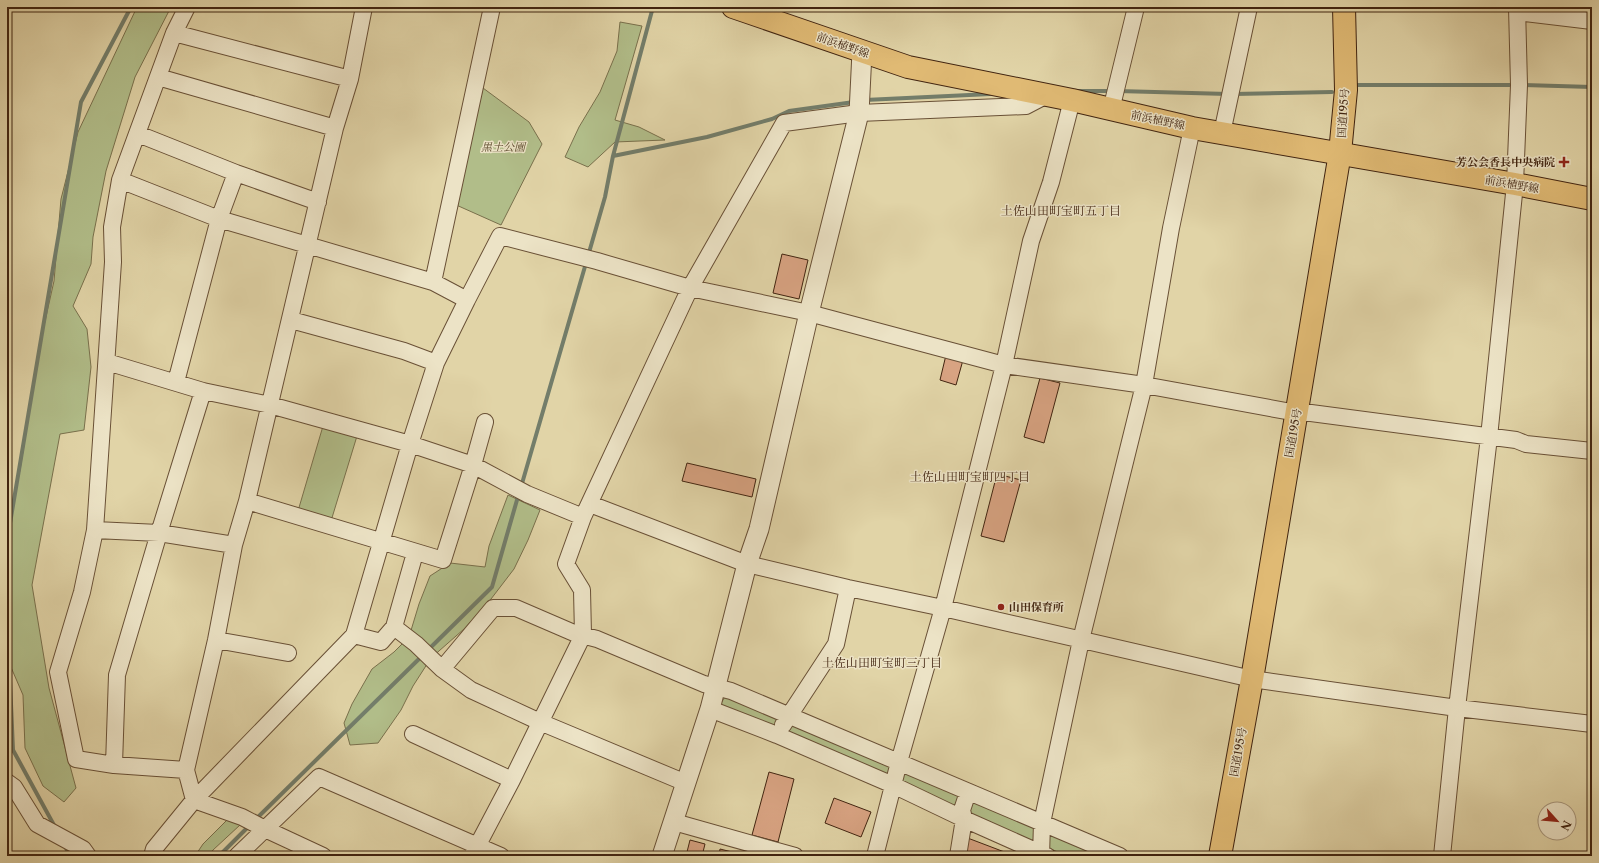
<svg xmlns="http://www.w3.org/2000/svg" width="1599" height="863" viewBox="0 0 1599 863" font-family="'Libre Caslon Text','Noto Serif JP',serif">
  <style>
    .green { fill: #b1bd89; stroke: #79704c }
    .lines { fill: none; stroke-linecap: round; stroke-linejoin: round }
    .stream { stroke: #737d6a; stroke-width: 4 }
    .building { fill: #d8a382; stroke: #412410 }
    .minor-casing { stroke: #695036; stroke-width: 18 }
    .tertiary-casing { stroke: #695036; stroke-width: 21 }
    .primary-casing { stroke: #412410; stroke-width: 24 }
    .trunk-casing { stroke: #412410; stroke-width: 24 }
    .minor { stroke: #ece3c6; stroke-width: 16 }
    .tertiary { stroke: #ece3c6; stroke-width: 19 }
    .primary { stroke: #e0ba74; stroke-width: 22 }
    .trunk { stroke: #e0ba74; stroke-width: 22 }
    .poi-dot { fill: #8f2418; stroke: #ece3c6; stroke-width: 1.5 }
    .labels { text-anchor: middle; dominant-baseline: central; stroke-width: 3; stroke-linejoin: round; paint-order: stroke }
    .street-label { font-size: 11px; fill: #412410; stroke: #ece3c6 }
    .park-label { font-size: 11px; font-style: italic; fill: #5d4a2e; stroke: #ece3c6 }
    .poi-label { font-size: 11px; font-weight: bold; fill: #412410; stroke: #ece3c6; text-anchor: end }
    .neighbourhood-label { font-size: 12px; fill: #412410; stroke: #ece3c6 }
  </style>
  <rect width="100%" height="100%" fill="#e1d4a7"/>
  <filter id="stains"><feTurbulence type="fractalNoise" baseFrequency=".005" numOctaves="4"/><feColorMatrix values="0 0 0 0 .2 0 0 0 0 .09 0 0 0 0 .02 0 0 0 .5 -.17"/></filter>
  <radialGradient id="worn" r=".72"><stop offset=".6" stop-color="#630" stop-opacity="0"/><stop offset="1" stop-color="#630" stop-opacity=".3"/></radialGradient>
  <path class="green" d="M137,7H171L135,77L106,171L93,237L91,264L73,306L87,329L91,367L84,430L60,434L32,585L49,688L76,788L64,802L43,786L25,748L23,695L7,658V533L20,470L41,339L54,281L61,199L78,132Z
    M620,22L642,26L615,120L639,127L665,140L615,142L588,167L565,157L579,127L600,92L617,51Z
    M483,88L529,122L542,144L501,225L454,204Z
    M323,426L357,436L331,521L298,511Z
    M508,495L540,510L528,540L514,569L491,599L464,629L431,658L413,686L401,710L378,743L350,745L344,723L352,704L372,669L394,652L409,637L419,604L430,576L450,563L485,567L489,546Z
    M726,695L1100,856H1067L720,705Z
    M229,818L240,825L213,850L209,856H195L203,844Z"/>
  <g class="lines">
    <path class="stream" d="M1358,85H1516
      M1522,85L1592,87
      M1076,91H1112
      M1118,91L1228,94
      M1234,94L1332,92
      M865,100L990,94
      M613,156L707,137L772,119L789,111L854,102
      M588,256L605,197L613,156L653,7
      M521,487L586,263
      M7,541L81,102L131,7
      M7,612L13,750L55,827
      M428,650L492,587L519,493
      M256,819L423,655
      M65,846L70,856
      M219,856L249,826"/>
  </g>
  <path class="building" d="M782,254L808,260L799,299L773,293Z
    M946,355L963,360L956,385L940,380Z
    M1040,378L1060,383L1044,443L1024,437Z
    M687,463L756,479L752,497L682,481Z
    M997,474L1021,480L1004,542L981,536Z
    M769,772L794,779L778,842L752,835Z
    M834,798L871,812L861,837L825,823Z
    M965,837L1015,856H960Z
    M690,840L705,844L702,856H686Z
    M720,849L736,853L735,856H719Z"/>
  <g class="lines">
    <defs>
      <path id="minor" d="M187,7L174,33L120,180L112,227L113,262L95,530L159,533L234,545
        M1517,12L1592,21
        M174,33L350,79
        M158,77L335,128
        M1111,110L1136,7
        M1222,133L1249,7
        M138,134L236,173L318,202
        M120,180L219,219L433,282L467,300L436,363L410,444L354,635L194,800L154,849L152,856
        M433,282L492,7
        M467,300L500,236L597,261L690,288L809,313L1004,365L1144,385L1297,413H1311L1516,440L1526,444L1592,451
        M291,320L404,351L436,363
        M107,362L203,391L270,405L410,444L473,465L527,494L583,517
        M176,382L219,219L236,173
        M247,501L443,560L473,465L485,422
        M590,504L747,564L848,588L943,608L1252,679L1457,708L1592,724
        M95,530L82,592L58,672L76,759L114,765
        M394,627L416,644L442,669L471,690L540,722L686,783
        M354,635L381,642L394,627L415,553
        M216,640L288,653
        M442,669L493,608H516L574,633L597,639L704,684L731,691L1120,856
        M710,709L777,735L893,785L964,819L1047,856
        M783,725L836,644L848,588
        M413,734L512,780
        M186,770L114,765L117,675L159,533L203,391
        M7,782L14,787L37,824L83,849L88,856
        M674,822L795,856
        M237,856L319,777L501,856
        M323,856L265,829L242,817L194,800L186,770L216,640L234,545L247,501L335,128L350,79L364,7
        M472,856L512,780L583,635L582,590L566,564L583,517L690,288L784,123L859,113L1026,106L1047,95
        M875,856L899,762L943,608L1004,365L1031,241L1051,182L1072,100
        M958,856L964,819L962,810L968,792
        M1041,856L1042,823L1081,640L1144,385L1171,228L1192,128
        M1442,856L1457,708L1489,437L1515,184L1519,85L1517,7"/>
      <path id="tertiary" d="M662,856L710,709L747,564L759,529L809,313L859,113L862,52"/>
      <path id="primary" d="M733,7L908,67L1072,100L1192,128L1515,184L1592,199"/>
      <path id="trunk" d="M1220,856L1252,679L1340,153L1346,90L1344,7"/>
    </defs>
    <use href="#minor" class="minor-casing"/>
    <use href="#tertiary" class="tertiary-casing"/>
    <use href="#primary" class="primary-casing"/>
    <use href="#trunk" class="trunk-casing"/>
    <use href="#minor" class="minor"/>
    <use href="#tertiary" class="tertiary"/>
    <use href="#primary" class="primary"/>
    <use href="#trunk" class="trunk"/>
  </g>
  <g class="poi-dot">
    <path d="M1562 156h4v4h4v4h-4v4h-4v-4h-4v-4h4z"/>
    <circle cx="1001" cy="607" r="4"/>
  </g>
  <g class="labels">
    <g class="street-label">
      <text transform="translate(843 45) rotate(19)">前浜植野線</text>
      <text transform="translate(1343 113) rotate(-86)">国道195号</text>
      <text transform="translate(1158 120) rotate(12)">前浜植野線</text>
      <text transform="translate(1512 184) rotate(10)">前浜植野線</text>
      <text transform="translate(1293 433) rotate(-80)">国道195号</text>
      <text transform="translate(1238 752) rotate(-80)">国道195号</text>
    </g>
    <g class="park-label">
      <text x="503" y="147">黒土公園</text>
    </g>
    <g class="poi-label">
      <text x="1555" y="162">芳公会香長中央病院</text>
      <text x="1009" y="607" text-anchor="start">山田保育所</text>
    </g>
    <g class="neighbourhood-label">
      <text x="1061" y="210">土佐山田町宝町五丁目</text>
      <text x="970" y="476">土佐山田町宝町四丁目</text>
      <text x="882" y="662">土佐山田町宝町三丁目</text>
    </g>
  </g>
  <rect width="1599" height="863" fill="none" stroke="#e1d4a7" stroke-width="24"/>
  <rect x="8" y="8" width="1583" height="847" fill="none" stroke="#412410" stroke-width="2"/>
  <rect x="12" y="12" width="1575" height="839" fill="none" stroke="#412410"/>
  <g transform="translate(1557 821) rotate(117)"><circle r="19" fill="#ece3c6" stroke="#a8977d"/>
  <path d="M0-3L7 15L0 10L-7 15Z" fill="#8f2418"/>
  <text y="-6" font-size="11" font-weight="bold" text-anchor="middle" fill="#412410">N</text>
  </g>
  <rect width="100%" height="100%" filter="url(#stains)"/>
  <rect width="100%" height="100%" fill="url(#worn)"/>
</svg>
